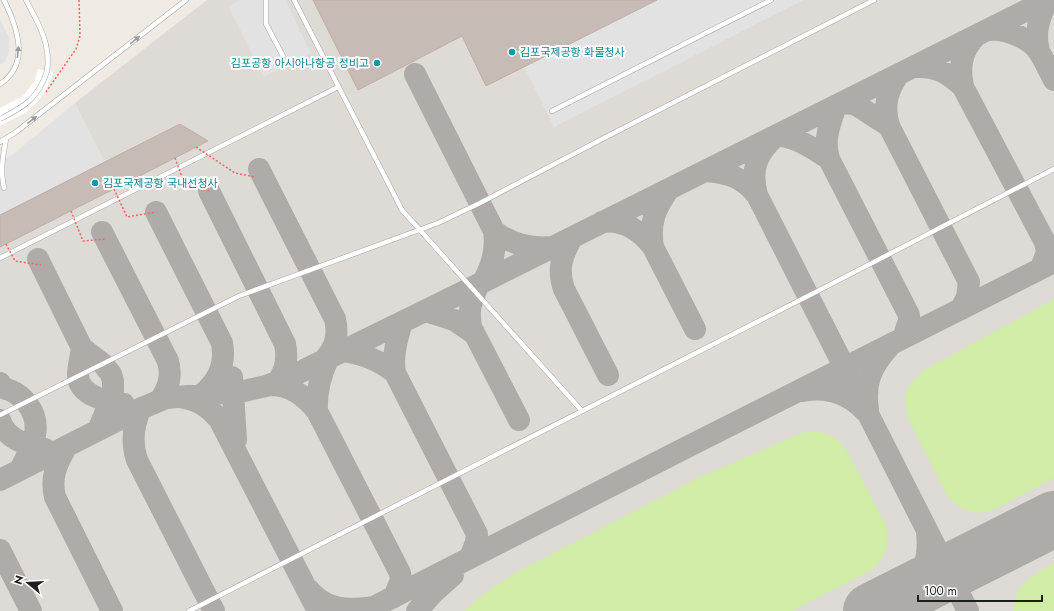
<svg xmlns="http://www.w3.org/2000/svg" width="1054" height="611" viewBox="0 0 1054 611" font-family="Jost,'Noto Sans KR',sans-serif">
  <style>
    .airport { fill: #dedad5 }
    .grass { fill: #d0eca6 }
    .parking { fill: #e2e2e2 }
    .pier { fill: #fff }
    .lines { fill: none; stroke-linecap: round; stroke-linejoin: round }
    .taxiway { stroke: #aeaba8; stroke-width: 22 }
    .runway { stroke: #aeaba8; stroke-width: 56 }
    .building { fill: #c7bbb6; stroke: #c1aea5 }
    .service-casing { stroke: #a5a5a5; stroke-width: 5.5 }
    .path { stroke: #ff6464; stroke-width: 1.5; stroke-dasharray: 2 2; stroke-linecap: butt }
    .service { stroke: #fff; stroke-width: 4.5 }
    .service-bridge-casing { stroke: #a5a5a5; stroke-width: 5.5; stroke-linecap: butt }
    .path-bridge { stroke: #ff6464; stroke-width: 1.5; stroke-dasharray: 2 2; stroke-linecap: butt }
    .service-bridge { stroke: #fff; stroke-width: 4.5 }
    .oneway { fill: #9a9a9a }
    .culture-dot { fill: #0f9aa8; stroke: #fff; stroke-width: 1.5 }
    .labels { text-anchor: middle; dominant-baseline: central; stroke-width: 4; stroke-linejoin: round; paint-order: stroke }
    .culture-label { font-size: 11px; fill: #0d838f; stroke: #fff; text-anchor: start }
  </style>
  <rect width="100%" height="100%" fill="#efeae3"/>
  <path class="airport" d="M207,0H1054V611H0V215L104,162L75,103Z"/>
  <path class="grass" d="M1054,299V478L993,510L977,513L962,509L949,499L907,417C902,391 906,387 924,370Z
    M806,431C826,431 836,435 847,451L885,523C891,543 887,555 872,570L792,611H464L483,594L517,572L700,477Z
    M1054,563V611H1014C1013,585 1034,574 1054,563Z"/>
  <path class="parking" d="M240,0H285L311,53L264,77L228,6Z
    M657,0H804L554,127L524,67Z
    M0,19L9,37V52L5,61L0,65Z
    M75,103L105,162L0,215V162L11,156Z"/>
  <path class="pier" d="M38,69L53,72L51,80L41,98L27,112L0,126V108L23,96L35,80Z"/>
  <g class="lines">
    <path class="taxiway" d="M988,30C1005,28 1030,38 1039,52C1045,61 1049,71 1054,80
      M1039,51C1034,33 1039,17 1048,0
      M914,67C936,66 947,72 963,87L1045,242L1047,252L1041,268
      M415,74L494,231C497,250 492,266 483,282
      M898,75C887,92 883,106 889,126L969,282L967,297L961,309
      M963,87C959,67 961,51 976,36
      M841,103L853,104L858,106L889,126
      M836,106C830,124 823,139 829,159L909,315V321L903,338
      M829,159C813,148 796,137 777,135C757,152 750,169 757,195L968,611
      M259,169L335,319C339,336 335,349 323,361
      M706,171C729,173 742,177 757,195
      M669,189C655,209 649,222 653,247L695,329
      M209,191L285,344C288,358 286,371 277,382
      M156,212L222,343C226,364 218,382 201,395
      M602,222C623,219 641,231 653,247
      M494,231C510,244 532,249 552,247
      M102,232L168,361C172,376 169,387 160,400
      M572,238C562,255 557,269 564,289L608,375
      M38,259L82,348L103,364L111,374L113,381V390L110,402L98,430
      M479,284C471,301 468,309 471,327L519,420
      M426,311L454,320L473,333
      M402,322C397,339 392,356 395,373L477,534L476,542L470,558
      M82,348C81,357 78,366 78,375C78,396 108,402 124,404
      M344,351C365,355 379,360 395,373
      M328,359C320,376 316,392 317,411L400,573L401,580L394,597
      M232,377L236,440
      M0,383L3,388C24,393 39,413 35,435C33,447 25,459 20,470
      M270,385C290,385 304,395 317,411
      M802,391C827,386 848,393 865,411
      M184,398C200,401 208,407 219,419L318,611
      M141,408C133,425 131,442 137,460L214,611
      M868,410C864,383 871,367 889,347
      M0,420C6,440 27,445 45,449
      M67,446C57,463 50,477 55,497L112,611
      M0,480L142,408L166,398L244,391L266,386L286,379L441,303L1047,0
      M0,550L31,611
      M309,590C326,610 348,611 373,607
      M892,601C899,596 907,592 913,586C926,571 929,550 927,532
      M366,611L695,443L1054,262
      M417,611L434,592L453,575"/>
    <path class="runway" d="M871,611L1054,519"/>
  </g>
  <path class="building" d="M313,0H657L486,86L462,36L358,90Z
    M180,124L208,141L0,247V215Z"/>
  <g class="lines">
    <defs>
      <path id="service" d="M26,0C38,23 51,43 47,71
        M266,0V24L283,56
        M294,0L402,210L582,411
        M0,84C31,64 17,27 4,0
        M552,111L771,0
        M0,142L16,132L186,0
        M4,188C0,171 3,155 6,139
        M0,258L338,87
        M0,415L239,296L438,223L480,203L606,137L874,0
        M189,611L808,296L1054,169"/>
    </defs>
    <use href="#service" class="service-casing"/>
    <path class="path" d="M46,92L76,49L80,36L79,0"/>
    <use href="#service" class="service"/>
    <defs>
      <path id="service-bridge" d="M0,119C24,107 39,98 47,71"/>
    </defs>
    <use href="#service-bridge" class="service-bridge-casing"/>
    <path class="path-bridge" d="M196,147L235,173L255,177
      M175,158L185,185L209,191
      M114,189L127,217L156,212
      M71,211L83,241L106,239
      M6,244L15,261L41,265"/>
    <use href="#service-bridge" class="service-bridge"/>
  </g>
  <defs><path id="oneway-solid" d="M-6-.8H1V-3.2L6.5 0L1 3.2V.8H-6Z"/></defs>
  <g class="oneway">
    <use href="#oneway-solid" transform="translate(135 40) rotate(-38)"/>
    <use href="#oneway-solid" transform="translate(18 52) rotate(-84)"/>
    <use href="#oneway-solid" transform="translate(32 120) rotate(-38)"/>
  </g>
  <g class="culture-dot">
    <circle cx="512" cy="52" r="4"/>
    <circle cx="377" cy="63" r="4"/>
    <circle cx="95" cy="183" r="4"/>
  </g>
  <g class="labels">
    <g class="culture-label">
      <text x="520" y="52">김포국제공항 화물청사</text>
      <text x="369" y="63" text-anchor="end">김포공항 아시아나항공 정비고</text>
      <text x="103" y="183">김포국제공항 국내선청사</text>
    </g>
  </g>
  <g transform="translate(28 583) rotate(288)" stroke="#ffffff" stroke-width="3" paint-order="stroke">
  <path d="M0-3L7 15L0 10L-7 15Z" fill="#1e1e1e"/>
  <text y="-6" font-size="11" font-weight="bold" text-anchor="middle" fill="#1e1e1e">N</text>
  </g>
  <path d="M918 595v6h124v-6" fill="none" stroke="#1e1e1e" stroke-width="2"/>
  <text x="924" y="595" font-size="12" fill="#1e1e1e" stroke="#ffffff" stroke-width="3" paint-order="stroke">100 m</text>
</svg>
